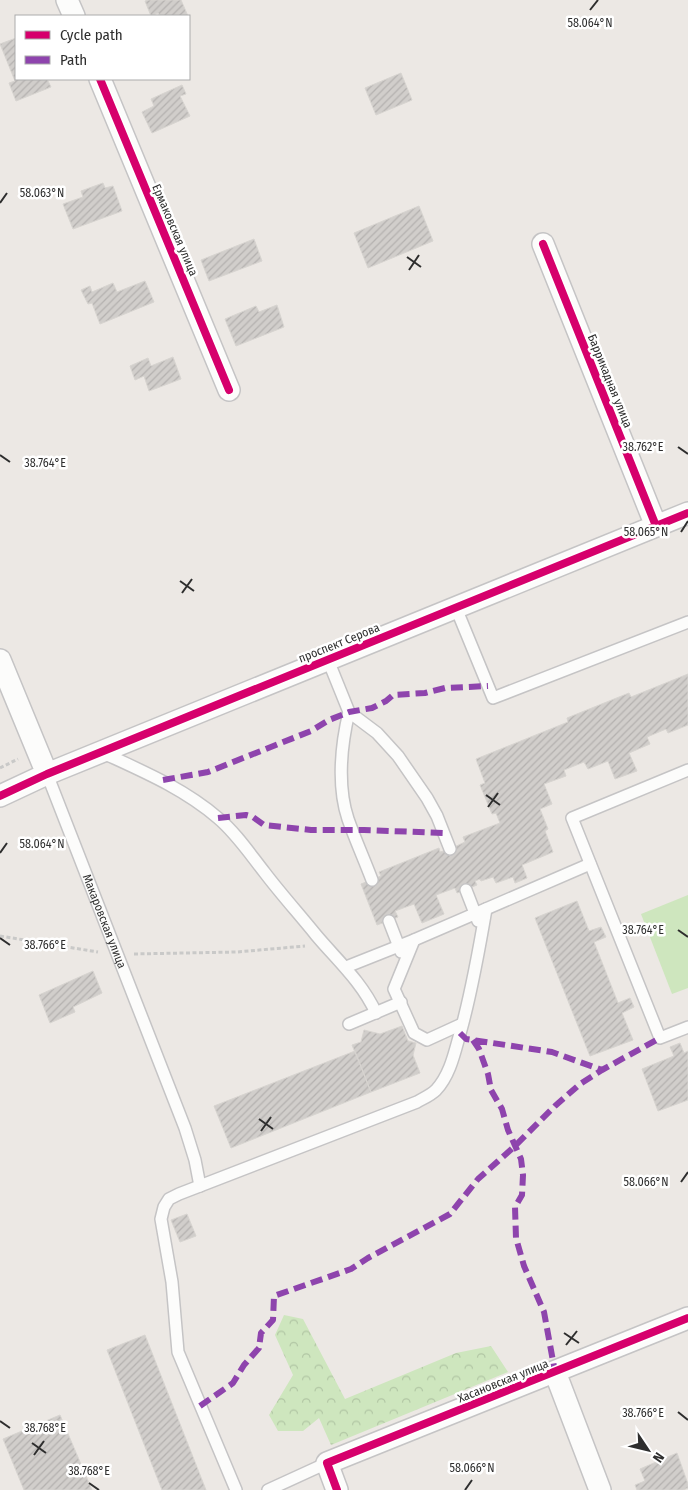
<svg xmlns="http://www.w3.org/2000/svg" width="688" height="1490" viewBox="0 0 688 1490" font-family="'Fira Sans Condensed',sans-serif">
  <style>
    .grass { fill: #cee6be }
    .forest { fill: url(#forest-crowns) }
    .building { fill: url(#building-hatch); stroke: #d7d4d0 }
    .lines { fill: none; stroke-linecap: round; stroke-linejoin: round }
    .service-casing { stroke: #c5c4c5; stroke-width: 14 }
    .minor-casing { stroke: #c5c4c5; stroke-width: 24 }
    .path { stroke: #c9c9c8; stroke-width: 3; stroke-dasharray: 4 2.5; stroke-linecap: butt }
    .service { stroke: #fcfcfb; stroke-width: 11 }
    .minor { stroke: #fcfcfb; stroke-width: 21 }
    .quiet { stroke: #8e44ad; stroke-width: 6; stroke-dasharray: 12 6; stroke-linecap: butt }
    .cycleway-casing { stroke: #fff; stroke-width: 11 }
    .cycleway { stroke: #d6006c; stroke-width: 8 }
    .ticks { fill: none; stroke: #2e2e2e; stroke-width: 2 }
    .labels { text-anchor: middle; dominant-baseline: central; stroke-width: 5; stroke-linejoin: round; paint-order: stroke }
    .street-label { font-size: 12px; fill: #2e2e2e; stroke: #fff }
    .ticks-label { font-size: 12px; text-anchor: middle; fill: #2e2e2e; stroke: #fff; stroke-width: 5; stroke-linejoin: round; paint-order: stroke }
  </style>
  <defs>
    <pattern id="forest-crowns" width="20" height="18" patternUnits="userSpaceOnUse" patternTransform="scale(1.25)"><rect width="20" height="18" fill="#cee6be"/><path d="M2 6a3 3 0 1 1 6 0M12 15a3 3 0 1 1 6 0" fill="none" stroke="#b1c6a4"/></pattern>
    <pattern id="building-hatch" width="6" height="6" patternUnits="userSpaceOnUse" patternTransform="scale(1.25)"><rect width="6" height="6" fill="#d1cecb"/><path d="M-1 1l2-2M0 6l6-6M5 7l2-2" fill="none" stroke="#b4b1af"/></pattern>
  </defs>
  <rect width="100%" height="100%" fill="#ece8e4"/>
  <path class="grass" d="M688,895V988L672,994L641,914Z"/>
  <path class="forest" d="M284,1315L303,1319L345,1399L456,1353L491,1346L508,1372L331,1445L319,1418L303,1431H278L269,1415L293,1375L275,1335Z"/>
  <path class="building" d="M148,0H181L188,16H160L158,13L151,16L145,1Z
    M16,38V79H47L51,87L16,101L9,83L15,81L0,44Z
    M401,73L412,100L376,115L365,88Z
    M182,85L186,94L180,96L190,116L152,133L142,112L154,106L151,99Z
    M103,183L105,188L113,186L122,211L73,229L63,204L83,197L81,191Z
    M419,206L433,241L368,268L354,233Z
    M254,239L262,261L209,281L201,260Z
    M145,281L154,302L100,324L92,303L88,304L81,290L90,286L92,292L113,283L117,292Z
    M277,305L284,327L236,346L225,319L256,306L259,312Z
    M173,357L181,379L149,391L144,376L135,380L130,366L148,358L151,366Z
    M688,674V725L668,733L666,729L647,737L650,744L629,753L637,771L615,779L608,761L588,769L584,762L564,770L566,776L544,784L552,804L540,809L548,829L545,831L553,852L522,865L527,878L515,883L513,877L496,883L493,877L481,881L480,879L475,881L477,885L457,893L455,888L436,895L444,914L422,923L414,904L395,911L398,917L377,925L361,884L381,876L379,872L439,848L440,852L450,849L465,842L463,837L500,823L496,813L492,814L480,785L485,783L476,759L568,722L567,718L629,693L631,697Z
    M577,901L589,931L601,927L606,937L594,942L618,1003L630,998L634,1007L622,1013L633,1040L590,1056L535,918Z
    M93,971L102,993L73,1007L75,1012L50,1023L39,995Z
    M402,1026L408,1041L416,1043L413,1055L420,1073L371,1092L352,1045L361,1042L364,1030L380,1034Z
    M680,1043L684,1053L688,1051V1100L658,1111L642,1069L674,1056L670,1047Z
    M355,1051L371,1092L231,1148L214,1106Z
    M187,1214L196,1236L180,1242L171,1220Z
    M145,1335L206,1490H162L107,1350Z
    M60,1415L92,1490H24L3,1439Z
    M677,1453L688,1484V1488L683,1490H637L635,1485L645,1481L640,1469Z"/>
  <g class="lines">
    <defs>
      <g id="service">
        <path d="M456,608L493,698L688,622"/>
        <path d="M328,660L349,712L377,733L398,756L427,798L437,816L450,849"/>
        <path d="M349,712C341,745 337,786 348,819C355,839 364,859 372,880"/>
        <path d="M101,752C142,771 183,788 218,818C236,833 250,854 265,873C281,894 299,914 316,935C337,960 362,982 376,1013"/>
        <path d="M688,770L572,818L660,1038L688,1027"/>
        <path id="s1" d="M47,774L185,1128L195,1160L200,1186"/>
        <path d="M466,890L478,921"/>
        <path d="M389,921L401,952"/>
        <path d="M414,940L394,989L414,1033L427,1040L462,1024"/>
        <path d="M346,967L414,940L590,864"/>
        <path d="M349,1024L401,1002"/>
        <path d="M236,1490L178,1352L172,1282L161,1219L164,1207L169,1199L179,1194L417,1102C424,1098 431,1095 436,1090C451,1074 455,1050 461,1030C472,990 479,950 486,909"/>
        <path d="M268,1490L327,1463"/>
      </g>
      <path id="minor" d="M67,0L74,16
        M100,79L229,390
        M543,244L656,526
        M0,660L47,774
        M0,796L47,774L688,513
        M555,1372L600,1490
        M337,1490L327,1463L688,1318"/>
    </defs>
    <use href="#service" class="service-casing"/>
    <use href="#minor" class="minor-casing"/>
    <path class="path" d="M0,768L18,759
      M0,936L98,952
      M134,954L237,952L305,946"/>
    <use href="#service" class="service"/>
    <use href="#minor" class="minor"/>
    <path class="quiet" d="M163,780L208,772L311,731L329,720L349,712L372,708L386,701L393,695L425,693L445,688L488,686
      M218,818L246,815L253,817L264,825L311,830H364L443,833
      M460,1033L466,1039L552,1052L602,1070L660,1038
      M473,1040L479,1049L488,1074L491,1090L502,1109L508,1130L521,1159L523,1175L522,1195L515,1207L516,1238L524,1266L544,1312L555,1372
      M200,1406L233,1383L244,1365L259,1348L261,1333L273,1320L274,1296L351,1269L368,1258L450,1214L478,1179L515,1146L555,1106L580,1084L602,1070"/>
    <defs>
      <path id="cycleway" d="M100,79L229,390
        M543,244L656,526
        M0,796L47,774L688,513
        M337,1490L327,1463L688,1318"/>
    </defs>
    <use href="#cycleway" class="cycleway-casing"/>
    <use href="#cycleway" class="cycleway"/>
  </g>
  <path class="ticks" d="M590,10L598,0M0,203L7,193M407,257L421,267M409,270L419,255M678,447L688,454M0,455L10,462M681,532L688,521M180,581L194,591M182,593L192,579M486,795L500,805M488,807L498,793M0,853L7,843M678,930L688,937M0,938L10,945M259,1119L273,1129M261,1131L271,1117M681,1182L688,1172M564,1333L579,1343M566,1345L577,1331M678,1412L688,1420M0,1421L10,1428M32,1443L46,1453M34,1455L44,1441M89,1483L99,1490M465,1490L472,1480"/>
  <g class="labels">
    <g class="street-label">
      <text transform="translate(175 230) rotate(67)">Ермаковская улица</text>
      <text transform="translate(610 381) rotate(68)">Баррикадная улица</text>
      <text transform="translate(339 643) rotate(-22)">проспект Серова</text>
      <text stroke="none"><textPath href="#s1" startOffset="158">Макаровская улица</textPath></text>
      <text transform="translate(503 1381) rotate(-22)">Хасановская улица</text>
    </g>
  </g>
  <g class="ticks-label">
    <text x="590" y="27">58.064°N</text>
    <text x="42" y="197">58.063°N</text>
    <text x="643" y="451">38.762°E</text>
    <text x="45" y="467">38.764°E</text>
    <text x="646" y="536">58.065°N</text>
    <text x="42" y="848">58.064°N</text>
    <text x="643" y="934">38.764°E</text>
    <text x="45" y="949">38.766°E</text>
    <text x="646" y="1186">58.066°N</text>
    <text x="643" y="1417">38.766°E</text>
    <text x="45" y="1432">38.768°E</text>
    <text x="472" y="1472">58.066°N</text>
    <text x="89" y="1475">38.768°E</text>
  </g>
  <rect x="15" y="15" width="175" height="65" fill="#ffffff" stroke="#ababab"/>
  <rect x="25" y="31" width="25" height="8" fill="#d6006c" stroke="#ababab"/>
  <text x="60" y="40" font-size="15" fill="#2e2e2e">Cycle path</text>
  <rect x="25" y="56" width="25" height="8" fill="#8e44ad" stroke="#ababab"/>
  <text x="60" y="65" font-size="15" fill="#2e2e2e">Path</text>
  <g transform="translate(648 1450) rotate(125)" stroke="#ffffff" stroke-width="4" paint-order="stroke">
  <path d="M0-4L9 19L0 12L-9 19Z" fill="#2e2e2e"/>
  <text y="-8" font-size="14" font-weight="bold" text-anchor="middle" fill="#2e2e2e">N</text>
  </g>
</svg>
